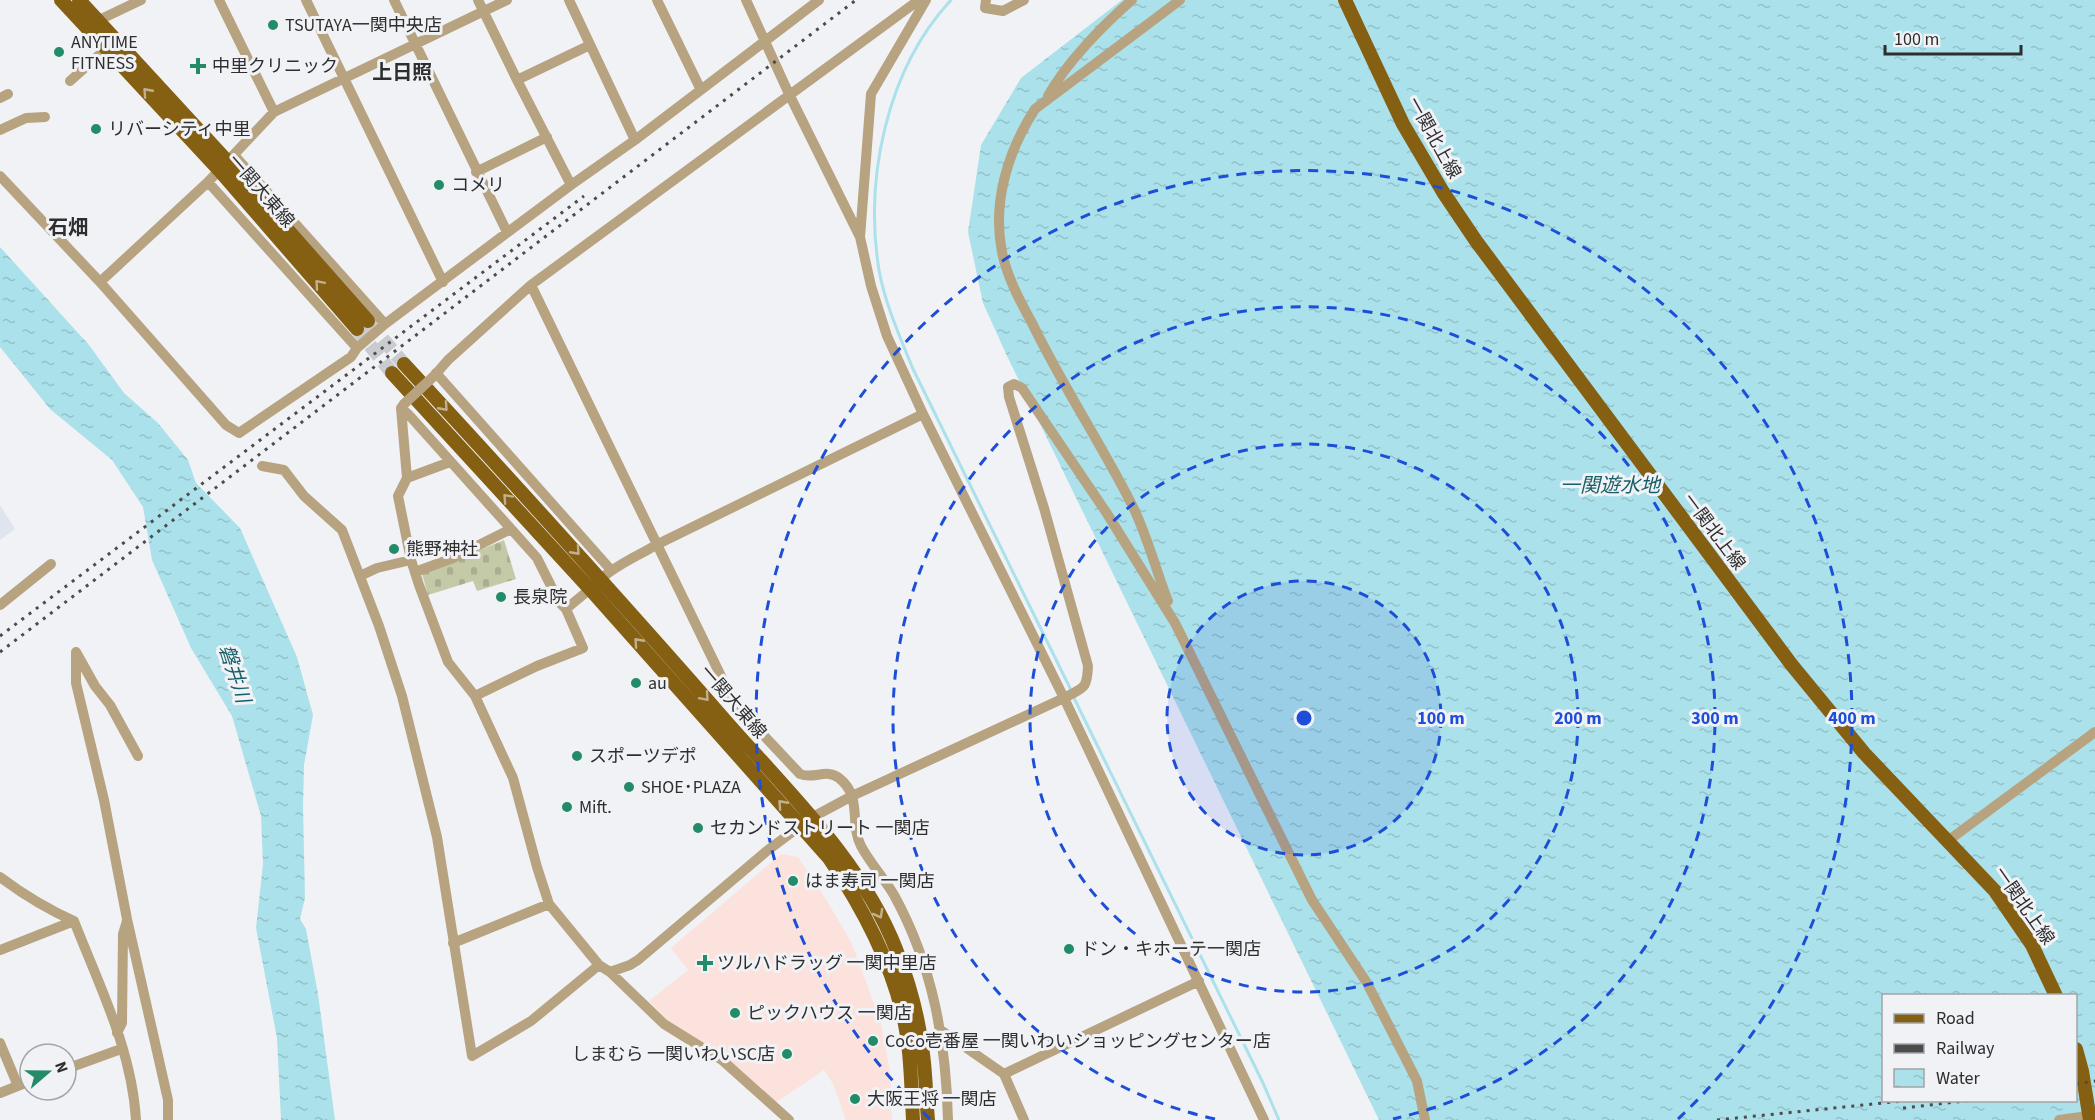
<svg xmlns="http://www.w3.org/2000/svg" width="2095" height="1120" viewBox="0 0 2095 1120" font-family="'Source Sans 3','Noto Sans JP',sans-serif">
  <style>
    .commercial { fill: #fce2dc }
    .built { fill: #dfe4ee }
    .cemetery { fill: url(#cemetery-stones) }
    .water { fill: url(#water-ripples); fill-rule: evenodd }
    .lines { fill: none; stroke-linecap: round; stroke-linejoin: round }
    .stream { stroke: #abe1ea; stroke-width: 3 }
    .major-tunnel { stroke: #cacbce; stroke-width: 14; stroke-dasharray: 14 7; stroke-linecap: butt }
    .minor { stroke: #b8a381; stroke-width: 10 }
    .major { stroke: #856013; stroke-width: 14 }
    .rail { stroke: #4c4c4d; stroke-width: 3; stroke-dasharray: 3 6; stroke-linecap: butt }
    .minor-bridge { stroke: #b8a381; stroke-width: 10 }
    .oneway { stroke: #c0b090 }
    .ring { fill: none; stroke: #1d4ed8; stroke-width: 3; stroke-dasharray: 10 8 }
    .poi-dot { fill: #238b67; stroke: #f1f2f6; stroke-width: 2 }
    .labels { text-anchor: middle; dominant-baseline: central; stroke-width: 6; stroke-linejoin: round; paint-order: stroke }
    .poi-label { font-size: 18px; fill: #2e2e2f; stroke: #f1f2f6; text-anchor: start }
    .street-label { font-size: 18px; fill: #2e2e2f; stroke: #f1f2f6 }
    .neighbourhood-label { font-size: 20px; font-weight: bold; fill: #2e2e2f; stroke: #f1f2f6 }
    .water-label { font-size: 20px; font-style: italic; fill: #186069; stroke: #f1f2f6 }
    .centre { fill: #1d4ed8; stroke: #f1f2f6; stroke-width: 3 }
    .ring-label { font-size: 18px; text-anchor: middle; font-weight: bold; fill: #1d4ed8; stroke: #f1f2f6; stroke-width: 6; stroke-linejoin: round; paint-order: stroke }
  </style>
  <defs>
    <pattern id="cemetery-stones" width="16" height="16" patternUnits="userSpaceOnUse" patternTransform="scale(1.5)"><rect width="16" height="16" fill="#c4caa7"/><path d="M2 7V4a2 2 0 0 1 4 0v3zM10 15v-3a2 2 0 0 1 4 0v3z" fill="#a9ae90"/></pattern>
    <pattern id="water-ripples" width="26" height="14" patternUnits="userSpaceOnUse" patternTransform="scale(1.5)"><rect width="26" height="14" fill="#abe1ea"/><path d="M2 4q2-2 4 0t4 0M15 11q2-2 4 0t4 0" fill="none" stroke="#93c1c9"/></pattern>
  </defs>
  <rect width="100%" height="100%" fill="#f1f2f6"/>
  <path class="commercial" d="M781,854L798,857L827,901L852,944L881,1022L890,1072L892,1120H846L833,1084L824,1070L774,1104L672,1025L649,1001L688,970L671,948Z"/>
  <path class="built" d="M0,505L15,529L0,540Z"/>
  <path class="cemetery" d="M504,540L516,579L477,591L473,581L428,595L422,574Z"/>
  <path class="water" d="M1122,0H2095V1120H1379L1007,356L983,303L968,232L981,145L1021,78ZM1884,996H2076V1100H1884Z
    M0,247L89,345L124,393L158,423L188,460L196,483L240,528L297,657L313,715L304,765L303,807L305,898L300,919L306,929L318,994L335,1120H281L277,1038L256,928L263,864L261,816L232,716L191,648L152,560L143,507L112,460L50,409L0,347Z"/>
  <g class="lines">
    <path class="stream" d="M951,0C887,69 864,178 879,270C885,304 900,337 913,369L1071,690
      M1073,696L1263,1083L1279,1120"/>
    <path class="major-tunnel" d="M369,323L404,364
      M357,329L392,373"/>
    <path class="minor" d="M219,0L274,112
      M306,0L443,282
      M394,0L507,232
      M478,0L517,80L571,185
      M569,0L635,140
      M657,0L700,88
      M746,0L789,94L860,237L871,286L887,336L923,414L1064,698L1264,1120
      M986,0L985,8L1003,11L1024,0
      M94,25L99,20L141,0
      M517,80L590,45
      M70,81L107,48
      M1048,96C1066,63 1103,25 1132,0
      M0,98L8,94
      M0,130L26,118L45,117
      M234,155L385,324
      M476,172L547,137
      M0,176L100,282L226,425L239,433L351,357L357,348L385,324L571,185L635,140L819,0
      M208,182L357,348
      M860,237L871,94L926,0
      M100,282L208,182L274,112L507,0
      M531,285L735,705L800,774C814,780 826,768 839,778C863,797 849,823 861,846C870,863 884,878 894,895C933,966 946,1041 948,1120
      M436,373L611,570
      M435,375L448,360L531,285L919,0
      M404,404L401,408L407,478L398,496L411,560L419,585L448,662L475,696L513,778L537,867L549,904L599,965L610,972L664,1024L722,1060L789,1120
      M401,408L409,415L537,558L559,602L566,609L583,648L537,666L475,696
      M262,466L284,470L304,496L342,530L379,626L402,696L437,837L472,1056L531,1021L599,965
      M407,478L450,462
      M415,572L453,558L511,529
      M360,576L377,568L411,560
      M601,579C616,565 638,556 656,545L923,414
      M1168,601C1156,571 1146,531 1131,503C1100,442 1062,385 1032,323C1020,301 1007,277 1002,252C992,202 1008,151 1035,109L1180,0
      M0,605L51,564
      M566,609L590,589
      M76,652V683L104,800L127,919L168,1100V1120
      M76,652L95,686L110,705L138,756
      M1949,840L2095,732
      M0,877C24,895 47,909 74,921C99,985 132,1050 136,1120
      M453,943L549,904
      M0,950L74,921
      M610,972L630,965L638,960L768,850L811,818L852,796L1064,698C1083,687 1087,691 1088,666L1044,508L1009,397L1008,387L1014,384L1022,388L1106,512L1175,623L1312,900L1367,983L1417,1081L1425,1120
      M942,1031L1004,1074L1024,1120
      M117,1033L122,1023L123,934L127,921
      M0,1043L18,1086
      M66,1069L121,1049
      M1004,1074L1199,981
      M0,1093L30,1081
      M2059,1120L2095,1115"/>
    <path class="major" d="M61,0L219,170L357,329
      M79,0L228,162L368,321
      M1345,0L1403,124L1443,192L1476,241L1791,664L1864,753L1995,891L2032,945L2056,996
      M404,364C512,481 619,599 724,719C785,789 862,861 896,949C909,982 919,1019 923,1054C926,1076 926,1098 928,1120
      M392,373L590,589L829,858C861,905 888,955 902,1011C911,1046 911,1084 913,1120
      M2076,1049L2082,1071L2090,1120"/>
    <path class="rail" d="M0,636L584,196
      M0,652L856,0
      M2076,1084L2095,1081
      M1903,1108L1974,1100
      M1717,1120L1912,1100"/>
    <path class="minor-bridge" d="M404,404L435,375"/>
  </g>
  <defs><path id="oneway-chevron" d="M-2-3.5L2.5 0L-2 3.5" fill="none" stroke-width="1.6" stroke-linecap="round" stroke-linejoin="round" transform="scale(1.5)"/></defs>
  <g class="oneway">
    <use href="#oneway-chevron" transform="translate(147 92) rotate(-132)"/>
    <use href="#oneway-chevron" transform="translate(319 284) rotate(-131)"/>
    <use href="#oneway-chevron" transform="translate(444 407) rotate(48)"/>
    <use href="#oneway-chevron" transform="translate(507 498) rotate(-133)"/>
    <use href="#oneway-chevron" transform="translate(576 551) rotate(48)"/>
    <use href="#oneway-chevron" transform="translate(638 642) rotate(-132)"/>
    <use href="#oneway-chevron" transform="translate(705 697) rotate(49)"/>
    <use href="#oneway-chevron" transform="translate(782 804) rotate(-132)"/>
    <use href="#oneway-chevron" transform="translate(879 914) rotate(61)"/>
  </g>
  <circle cx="1304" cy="718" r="137" fill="#1d4ed8" fill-opacity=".12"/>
  <g class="ring">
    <circle cx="1304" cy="718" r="137"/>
    <circle cx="1304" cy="718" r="274"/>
    <path d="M1215 1119A411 411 0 1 1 1393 1119"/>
    <path d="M930 1119A548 548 0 1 1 1678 1119"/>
  </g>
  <g class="poi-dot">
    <circle cx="273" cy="25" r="6"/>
    <circle cx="59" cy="52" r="6"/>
    <path d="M195 57h6v6h6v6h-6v6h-6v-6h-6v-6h6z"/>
    <circle cx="96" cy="129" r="6"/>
    <circle cx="439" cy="185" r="6"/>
    <circle cx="394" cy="549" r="6"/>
    <circle cx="501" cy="597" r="6"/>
    <circle cx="636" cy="683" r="6"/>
    <circle cx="577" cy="756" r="6"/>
    <circle cx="629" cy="787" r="6"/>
    <circle cx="567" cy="807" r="6"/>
    <circle cx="698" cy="828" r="6"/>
    <circle cx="793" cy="881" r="6"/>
    <circle cx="1069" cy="949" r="6"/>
    <path d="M702 954h6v6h6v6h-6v6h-6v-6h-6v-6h6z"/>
    <circle cx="735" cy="1013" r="6"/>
    <circle cx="873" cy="1041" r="6"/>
    <circle cx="787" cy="1054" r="6"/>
    <circle cx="855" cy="1099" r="6"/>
  </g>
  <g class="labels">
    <g class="poi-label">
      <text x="285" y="25">TSUTAYA一関中央店</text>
      <text x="71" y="42">ANYTIME<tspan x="71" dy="21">FITNESS</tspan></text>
      <text x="212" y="66">中里クリニック</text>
      <text x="108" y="129">リバーシティ中里</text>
      <text x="451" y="185">コメリ</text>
      <text x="406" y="549">熊野神社</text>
      <text x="513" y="597">長泉院</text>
      <text x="648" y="683">au</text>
      <text x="589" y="756">スポーツデポ</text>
      <text x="641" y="787">SHOE･PLAZA</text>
      <text x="579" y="807">Mift.</text>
      <text x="710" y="828">セカンドストリート 一関店</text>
      <text x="805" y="881">はま寿司 一関店</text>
      <text x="1081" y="949">ドン・キホーテ一関店</text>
      <text x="717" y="963">ツルハドラッグ 一関中里店</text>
      <text x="747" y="1013">ピックハウス 一関店</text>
      <text x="885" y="1041">CoCo壱番屋 一関いわいショッピングセンター店</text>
      <text x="775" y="1054" text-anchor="end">しまむら 一関いわいSC店</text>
      <text x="867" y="1099">大阪王将 一関店</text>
    </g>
    <g class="street-label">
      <text transform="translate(1434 138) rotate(61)">一関北上線</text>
      <text transform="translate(261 191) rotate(49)">一関大東線</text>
      <text transform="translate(1714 532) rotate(53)">一関北上線</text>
      <text transform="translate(733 702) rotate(49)">一関大東線</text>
      <text transform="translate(2024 906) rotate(55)">一関北上線</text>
    </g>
    <g class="neighbourhood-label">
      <text x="402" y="73">上日照</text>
      <text x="68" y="228">石畑</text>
    </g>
    <g class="water-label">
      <text x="1610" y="486">一関遊水地</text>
      <text transform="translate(234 674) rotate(72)">磐井川</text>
    </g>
  </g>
  <circle cx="1304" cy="718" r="9" class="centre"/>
  <g class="ring-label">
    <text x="1441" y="724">100 m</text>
    <text x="1578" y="724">200 m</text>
    <text x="1715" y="724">300 m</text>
    <text x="1852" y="724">400 m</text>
  </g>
  <rect x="1882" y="994" width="195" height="108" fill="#f1f2f6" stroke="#a3a4a6" stroke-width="1.5"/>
  <rect x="1894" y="1014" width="30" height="9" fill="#856013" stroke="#a3a4a6" stroke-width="1.5"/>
  <text x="1936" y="1024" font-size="18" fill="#2e2e2f">Road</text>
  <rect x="1894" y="1044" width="30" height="9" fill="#4c4c4d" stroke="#a3a4a6" stroke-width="1.5"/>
  <text x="1936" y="1054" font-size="18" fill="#2e2e2f">Railway</text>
  <rect x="1894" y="1069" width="30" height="18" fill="url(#water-ripples)" stroke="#a3a4a6" stroke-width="1.5"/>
  <text x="1936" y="1084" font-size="18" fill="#2e2e2f">Water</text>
  <g transform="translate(48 1072) rotate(70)"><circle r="28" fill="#f1f2f6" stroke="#a3a4a6" stroke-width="1.5"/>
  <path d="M0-4.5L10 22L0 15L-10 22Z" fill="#238b67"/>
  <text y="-9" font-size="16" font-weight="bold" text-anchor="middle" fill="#2e2e2f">N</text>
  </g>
  <path d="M1885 45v9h136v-9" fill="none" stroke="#2e2e2f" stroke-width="3"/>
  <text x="1894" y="45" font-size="18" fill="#2e2e2f" stroke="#f1f2f6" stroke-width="4.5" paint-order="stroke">100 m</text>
</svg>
